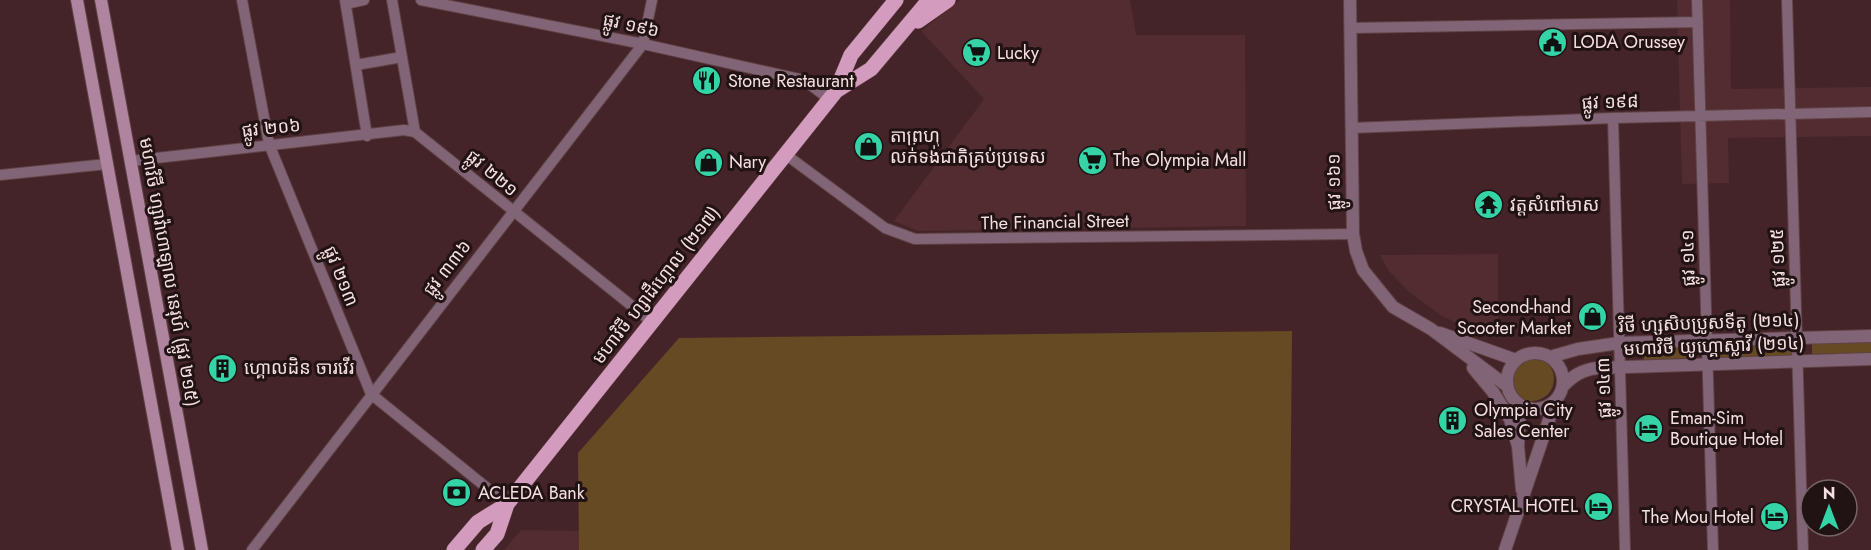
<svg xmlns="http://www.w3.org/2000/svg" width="1871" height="550" viewBox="0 0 1871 550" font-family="Jost,'Noto Sans Khmer',sans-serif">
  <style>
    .built { fill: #522c31 }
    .green { fill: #654a23 }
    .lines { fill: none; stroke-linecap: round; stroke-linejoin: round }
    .minor-casing { stroke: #604245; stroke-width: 12 }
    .tertiary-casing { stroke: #604245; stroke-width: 14 }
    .secondary-casing { stroke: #604245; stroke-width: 14 }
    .primary-casing { stroke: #604245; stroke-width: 16 }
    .minor { stroke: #816576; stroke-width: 10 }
    .tertiary { stroke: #816576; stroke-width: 12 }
    .secondary { stroke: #af849e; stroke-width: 12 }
    .primary { stroke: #d39bbd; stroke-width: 15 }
    .labels { text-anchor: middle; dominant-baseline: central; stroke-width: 6; stroke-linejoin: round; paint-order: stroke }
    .street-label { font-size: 18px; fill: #f5dfe0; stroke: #211214 }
    .poi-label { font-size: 18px; fill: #f5dfe0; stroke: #211214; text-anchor: start }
  </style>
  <rect width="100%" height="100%" fill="#442428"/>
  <path class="built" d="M960,0H1130L1136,35H1245L1246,226L918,231L894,221L984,99L921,31Z
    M1677,0H1730L1731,89L1871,87V136L1728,138L1729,183L1682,184Z
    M1498,254V330H1484L1460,325L1439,314L1409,292L1389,271L1380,255Z
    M521,530L583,531V550H504Z"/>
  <path class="green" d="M1292,331L1290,550H579L578,453L679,338Z
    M1871,342V353L1812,354V343Z
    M1793,344L1794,356L1719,358L1718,347Z
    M1697,348V358L1644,360L1643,349Z
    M1510 379a22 22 0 1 1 44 0a22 22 0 1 1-44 0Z"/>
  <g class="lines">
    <defs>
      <path id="minor" d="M242,0L269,144L371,394L507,504
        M345,0L367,136
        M392,0L415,132L652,322
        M421,0L643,44L804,80L829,99
        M1697,0L1713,550
        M1787,0L1803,550
        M346,4L364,0
        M1350,28L1698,22
        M356,65L402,57
        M1613,118L1625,550
        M1351,128L1613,118L1871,112
        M785,154L885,228L915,239L1353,234
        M130,161L404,130L415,132
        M0,175L107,164
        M252,550L643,44L652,0"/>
      <path id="tertiary" d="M1350,0L1353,234L1356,251L1363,270L1393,307L1431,329L1507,386
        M1440,333L1516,360
        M1507 381a28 28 0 1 1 56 0a28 28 0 1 1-56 0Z
        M1550,357L1578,349L1619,343L1871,336
        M1473,368L1493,392L1510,419L1518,446
        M1563,386C1574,375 1582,370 1597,368L1871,359
        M1520,405L1518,446L1522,490
        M1505,550L1555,402"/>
      <path id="secondary" d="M77,0L178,550
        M101,0L202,550"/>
      <path id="primary" d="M918,21L948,0
        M836,91L871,69L929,0
        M454,550L478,522L507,504
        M483,550L497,534L507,504L836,91L851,55L896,0"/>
    </defs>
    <use href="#minor" class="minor-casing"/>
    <use href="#tertiary" class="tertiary-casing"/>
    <use href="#secondary" class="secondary-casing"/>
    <use href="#primary" class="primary-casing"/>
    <use href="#minor" class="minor"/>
    <use href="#tertiary" class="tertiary"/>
    <use href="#secondary" class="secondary"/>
    <use href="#primary" class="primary"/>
  </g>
  <defs>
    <symbol id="civic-disc" viewBox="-11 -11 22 22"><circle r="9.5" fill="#34d4a7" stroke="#211214"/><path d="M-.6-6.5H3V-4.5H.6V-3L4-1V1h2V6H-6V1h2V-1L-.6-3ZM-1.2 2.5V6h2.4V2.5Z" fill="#111"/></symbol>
    <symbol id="supermarket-disc" viewBox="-11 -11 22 22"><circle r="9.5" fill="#34d4a7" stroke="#211214"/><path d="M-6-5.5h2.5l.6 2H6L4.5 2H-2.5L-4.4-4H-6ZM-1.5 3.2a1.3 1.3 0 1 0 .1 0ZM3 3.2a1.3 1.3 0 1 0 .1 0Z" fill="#111"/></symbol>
    <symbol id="restaurant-disc" viewBox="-11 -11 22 22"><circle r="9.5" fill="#34d4a7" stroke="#211214"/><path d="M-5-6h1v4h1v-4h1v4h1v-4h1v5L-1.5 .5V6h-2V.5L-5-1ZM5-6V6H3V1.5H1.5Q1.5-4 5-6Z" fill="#111"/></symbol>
    <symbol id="shop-disc" viewBox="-11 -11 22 22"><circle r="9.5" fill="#34d4a7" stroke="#211214"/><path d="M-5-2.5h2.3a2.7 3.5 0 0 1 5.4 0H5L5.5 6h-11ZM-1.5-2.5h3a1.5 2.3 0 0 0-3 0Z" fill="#111"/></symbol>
    <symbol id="temple-disc" viewBox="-11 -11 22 22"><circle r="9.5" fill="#34d4a7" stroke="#211214"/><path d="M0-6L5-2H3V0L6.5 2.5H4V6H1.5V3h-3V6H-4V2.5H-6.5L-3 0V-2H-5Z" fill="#111"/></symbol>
    <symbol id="building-disc" viewBox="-11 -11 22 22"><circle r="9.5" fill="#34d4a7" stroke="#211214"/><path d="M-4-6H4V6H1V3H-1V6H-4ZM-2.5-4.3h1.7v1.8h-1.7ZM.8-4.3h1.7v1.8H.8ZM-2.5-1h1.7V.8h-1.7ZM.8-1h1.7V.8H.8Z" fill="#111"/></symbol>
    <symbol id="hotel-disc" viewBox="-11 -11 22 22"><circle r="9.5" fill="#34d4a7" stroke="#211214"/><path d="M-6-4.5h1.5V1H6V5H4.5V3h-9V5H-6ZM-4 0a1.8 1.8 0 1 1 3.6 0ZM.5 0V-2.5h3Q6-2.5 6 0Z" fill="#111"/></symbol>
    <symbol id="bank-disc" viewBox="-11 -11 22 22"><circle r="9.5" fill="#34d4a7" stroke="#211214"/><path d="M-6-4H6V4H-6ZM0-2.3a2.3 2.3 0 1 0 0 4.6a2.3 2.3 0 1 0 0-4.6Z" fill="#111"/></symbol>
  </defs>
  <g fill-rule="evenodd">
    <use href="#civic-disc" x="1536" y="26" width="33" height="33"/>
    <use href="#supermarket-disc" x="960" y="36" width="33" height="33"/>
    <use href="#restaurant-disc" x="690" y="64" width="33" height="33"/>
    <use href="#shop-disc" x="852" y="130" width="33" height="33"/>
    <use href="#supermarket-disc" x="1076" y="144" width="33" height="33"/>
    <use href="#shop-disc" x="692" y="146" width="33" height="33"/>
    <use href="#temple-disc" x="1472" y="188" width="33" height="33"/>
    <use href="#shop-disc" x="1576" y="300" width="33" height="33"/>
    <use href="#building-disc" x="206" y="352" width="33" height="33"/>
    <use href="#building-disc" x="1436" y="404" width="33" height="33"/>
    <use href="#hotel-disc" x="1632" y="412" width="33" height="33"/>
    <use href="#bank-disc" x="440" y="476" width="33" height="33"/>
    <use href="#hotel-disc" x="1582" y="490" width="33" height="33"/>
    <use href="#hotel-disc" x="1758" y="500" width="33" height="33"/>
  </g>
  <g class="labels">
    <g class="street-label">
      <text transform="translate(631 25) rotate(12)">ផ្លូវ ១៩៦</text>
      <text transform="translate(1610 102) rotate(-2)">ផ្លូវ ១៩៨</text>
      <text transform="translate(271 128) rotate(-6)">ផ្លូវ ២០៦</text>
      <text transform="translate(492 173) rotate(40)">ផ្លូវ ២២១</text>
      <text transform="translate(1334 182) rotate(-91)">ផ្លូវ ១៦១</text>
      <text transform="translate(1055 222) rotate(-1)">The Financial Street</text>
      <text transform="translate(1688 258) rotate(-92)">ផ្លូវ ១៤១</text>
      <text transform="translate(1778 258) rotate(-92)">ផ្លូវ ១២៥</text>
      <text transform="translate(447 268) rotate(-52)">ផ្លូវ ៣៣៦</text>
      <text transform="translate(169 272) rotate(80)">មហាវិថី ហ្សាវ៉ាហាឡាល នេរុហ៍ (ផ្លូវ ២១៥)</text>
      <text transform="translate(341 276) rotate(68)">ផ្លូវ ២១៣</text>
      <text transform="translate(656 285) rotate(-52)">មហាវិថី ហ្សាដឹហ្គោល (២១៧)</text>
      <text transform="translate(1709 323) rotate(-2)">វិថី ហ្សូសិបប្រូសទីតូ (២១៤)</text>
      <text transform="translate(1714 346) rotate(-2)">មហាវិថី យូហ្គោស្លាវី (២១៤)</text>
      <text transform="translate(1604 388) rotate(-92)">ផ្លូវ ១៤៣</text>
    </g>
    <g class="poi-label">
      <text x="1573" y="42">LODA Orussey</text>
      <text x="997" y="53">Lucky</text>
      <text x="728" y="81">Stone Restaurant</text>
      <text x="890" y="136">តាព្រហ្ម<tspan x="890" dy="21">លក់ទង់ជាតិគ្រប់ប្រទេស</tspan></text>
      <text x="1113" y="160">The Olympia Mall</text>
      <text x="729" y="162">Nary</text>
      <text x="1510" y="205">វត្តសំពៅមាស</text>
      <text x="1571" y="307" text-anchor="end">Second-hand<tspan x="1571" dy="21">Scooter Market</tspan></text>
      <text x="244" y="368">ហ្គោលដិន ចារវើរ</text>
      <text x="1474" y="410">Olympia City<tspan x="1474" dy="21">Sales Center</tspan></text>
      <text x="1670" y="418">Eman-Sim<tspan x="1670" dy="21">Boutique Hotel</tspan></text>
      <text x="478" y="493">ACLEDA Bank</text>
      <text x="1578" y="506" text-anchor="end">CRYSTAL HOTEL</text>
      <text x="1754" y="517" text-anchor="end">The Mou Hotel</text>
    </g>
  </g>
  <g transform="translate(1829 508)"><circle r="28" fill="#211214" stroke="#766466" stroke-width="1.5"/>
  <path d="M0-4.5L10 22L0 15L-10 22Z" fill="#34d4a7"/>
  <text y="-9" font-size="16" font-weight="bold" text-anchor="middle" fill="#f5dfe0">N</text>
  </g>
</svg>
